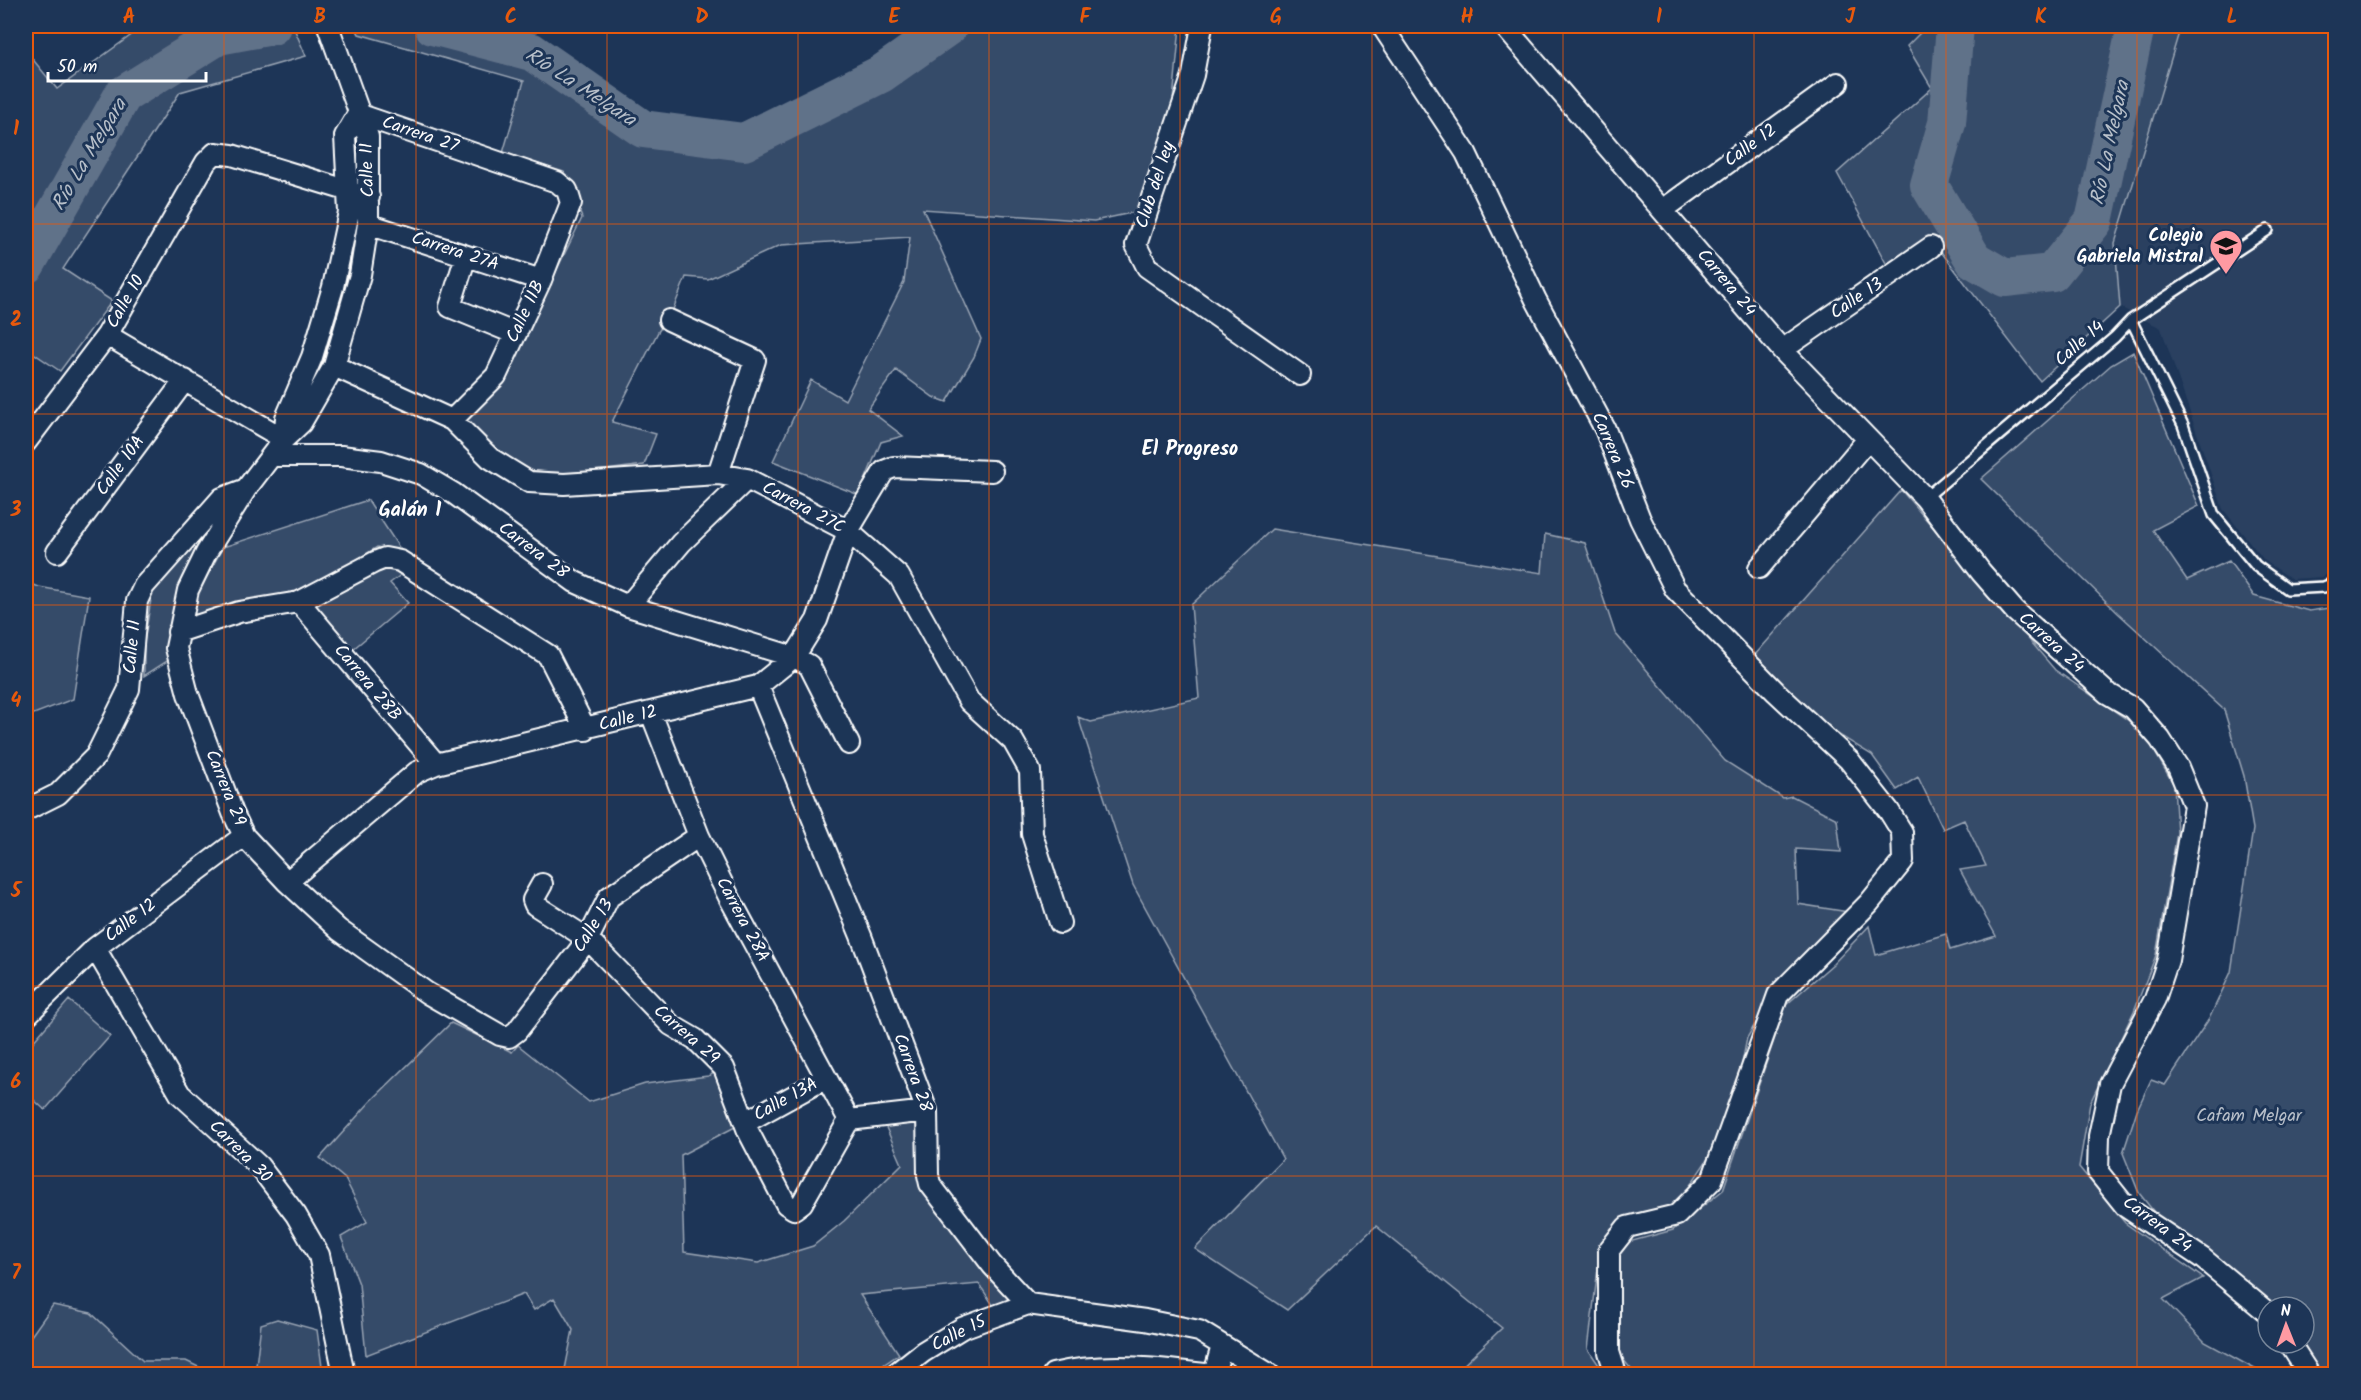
<svg xmlns="http://www.w3.org/2000/svg" width="2361" height="1400" viewBox="0 0 2361 1400" font-family="Kalam,sans-serif">
  <style>
    .built { fill: #2a4161 }
    .green { fill: #364b69; stroke: #9aa5b4; stroke-width: 1.5 }
    .lines { fill: none; stroke-linecap: round; stroke-linejoin: round }
    .river { stroke: #617289; stroke-width: 38 }
    .lane-casing { stroke: #fff; stroke-width: 14 }
    .street-casing { stroke: #fff; stroke-width: 24 }
    .lane { stroke: #1d3557; stroke-width: 9 }
    .street { stroke: #1d3557; stroke-width: 20 }
    .grid { fill: none; stroke: #e8590c; stroke-width: 1.5; stroke-opacity: 0.55 }
    .labels { text-anchor: middle; dominant-baseline: central; stroke-width: 6; stroke-linejoin: round; paint-order: stroke }
    .street-label { font-size: 18px; fill: #fff; stroke: #1d3557 }
    .poi-label { font-size: 18px; font-weight: bold; fill: #fff; stroke: #1d3557; text-anchor: end }
    .park-label { font-size: 18px; fill: #b9c0ca; stroke: #1d3557 }
    .water-label { font-size: 20px; font-style: italic; fill: #b8c0ca; stroke: #1d3557 }
    .neighbourhood-label { font-size: 20px; font-weight: bold; fill: #fff; stroke: #1d3557 }
    .neatline { fill: none; stroke: #e8590c; stroke-width: 2 }
    .grid-label { font-size: 20px; text-anchor: middle; font-weight: bold; fill: #e8590c }
  </style>
  <rect width="100%" height="100%" fill="#1d3557"/>
  <filter id="ink" filterUnits="userSpaceOnUse"><feTurbulence type="fractalNoise" baseFrequency=".0167" numOctaves="2"/><feDisplacementMap in="SourceGraphic" scale="12" xChannelSelector="R" yChannelSelector="G"/><feConvolveMatrix kernelMatrix="1 2 1 2 8 2 1 2 1" color-interpolation-filters="sRGB"/></filter>
  <g filter="url(#ink)">
    <path class="built" d="M2181,26H2335V570L2321,577L2292,579L2265,561L2223,509L2161,328L2120,307L2115,243Z"/>
    <path class="green" d="M144,26H293L306,56L180,92L63,269L112,301L60,371L26,348V51L57,89Z
      M355,26H406L528,56L644,142L742,153L891,80L968,26H1180L1171,122L1140,211L1094,221L923,209L981,339L974,357L947,402L933,397L896,370L868,409L903,436L881,442L859,495L773,461L811,380L845,400L904,282L910,237L781,245L708,279L686,277L672,312L658,332L612,422L656,434L644,465C609,469 571,476 536,471C511,468 479,436 461,419L502,382L582,218L564,172L503,153L524,81L359,34Z
      M1927,26H2181L2115,243L2120,307L2040,381L1929,236L1887,265L1837,173L1932,88L1907,46Z
      M355,213L366,216L332,356L292,435Z
      M2133,352L2199,506L2153,530L2187,580L2229,561L2254,596L2309,611L2335,607V1374H2320L2302,1343L2304,1307H2272L2253,1289L2158,1217L2139,1193L2123,1153L2137,1110L2151,1080L2165,1085L2209,1019L2231,972L2253,829L2244,776L2224,710L2118,613L1981,479L2111,365Z
      M1901,490L2055,670L2142,730L2174,785L2177,833L2156,955L2134,1011L2090,1103L2079,1167L2125,1223L2203,1278L2163,1299L2205,1342L2264,1374H1635L1614,1348L1611,1279L1621,1244L1673,1230L1723,1190L1786,1005L1833,964L1869,926L1876,955L1946,934L1950,950L1996,936L1960,870L1986,866L1964,820L1943,829L1918,777L1897,790L1872,755L1831,730L1786,693L1754,656Z
      M368,500L402,552L377,547L292,601L188,624L198,593L223,547Z
      M223,509L172,658L144,676V643L152,593Z
      M1272,529L1542,573L1545,534L1585,543L1615,633L1725,761L1783,798L1792,796L1837,819L1841,852L1796,849L1798,904L1855,913L1779,983L1747,1038L1736,1093L1707,1160L1679,1202L1611,1228L1600,1252L1588,1349L1605,1374H1454L1502,1328L1376,1226L1287,1310L1195,1249L1283,1159L1133,885L1078,717L1091,722L1199,698L1191,605Z
      M381,562L406,571L390,583L408,603L353,649L306,606Z
      M26,582L39,587L89,596L73,699L26,717Z
      M69,1000L110,1036L45,1110L26,1093V1050Z
      M451,1023L512,1052L518,1045L589,1102L645,1084L708,1076L719,1071L735,1127L681,1155L684,1252L758,1263L813,1246L844,1221L902,1164L884,1123L925,1122L922,1180L1016,1299L993,1305L979,1284L860,1295L899,1354L870,1374H812L807,1370L799,1374H564L573,1330L554,1298L534,1310L524,1294L366,1355L359,1284L341,1237L367,1222L345,1179L320,1158L370,1102Z
      M53,1305L91,1313L143,1361H186L213,1374H26V1343Z
      M277,1319L317,1330L323,1374H255L261,1324Z"/>
    <g class="lines">
      <path class="river" d="M433,26L532,52L643,129L744,142L881,74L949,26
        M1955,26L1947,123L1929,185L1974,260L2005,278L2052,273L2094,221L2136,26
        M26,265L123,95L218,36L272,26"/>
      <defs>
        <path id="lane" d="M2131,320L2183,425L2214,515L2256,566L2288,589L2324,587L2336,582
          M1925,498L2115,337L2131,320L2268,230"/>
        <path id="street" d="M328,26L368,137V224L360,275L334,366L301,423L284,439L246,489L206,553L188,590L176,648L188,694L233,813L244,836L287,882L339,930L427,993L500,1035L509,1037L517,1031L588,939L609,897L699,836
          M1202,26L1193,75L1136,245L1147,267L1300,375
          M1382,26L1466,153L1536,300L1605,429L1640,519L1675,589L1776,692L1849,760L1889,811L1902,832L1903,861L1869,903L1778,995L1712,1180L1677,1215L1627,1227L1609,1250V1352L1616,1374
          M1504,26L1782,350L1925,498L1981,572L2015,611L2107,693L2133,708L2160,739L2178,767L2194,806L2168,960L2155,999L2110,1084L2099,1136L2098,1172L2126,1207L2202,1258L2268,1313
          M358,114L557,182L567,190L571,203L541,280L496,376L452,420
          M1664,209L1838,83
          M368,224L541,280
          M466,256L450,307L516,334
          M669,320L755,360L718,474
          M107,335L284,439
          M1782,350L1931,247
          M334,366L452,420L490,458L529,482L564,484L718,474L747,479L848,531L899,576L969,701L1013,741L1030,771L1032,834L1060,923
          M284,439L286,418L312,357L333,287L349,212L345,136L358,114
          M26,442L107,335L206,162L215,153L232,155L369,197
          M274,456H341L381,461L421,474L453,493L575,582L628,606L794,657L809,665L849,744
          M57,552L185,380
          M1759,568L1868,439
          M299,602L436,764
          M628,606L681,543L747,479
          M178,632L239,612L299,602L375,562L385,558L400,561L548,655L586,730
          M758,686L861,936L927,1111L928,1175L930,1184L992,1265L1028,1304L1145,1320L1199,1331L1269,1374
          M651,713L699,836L729,897L849,1120
          M26,810L58,794L96,756L129,689L137,601L144,586L222,498L246,489
          M287,882L417,772L436,764L758,686L794,657L817,620L848,531L884,471L894,467L992,471
          M542,884L533,900L535,905L588,939L671,1025L695,1039L724,1068L748,1131L786,1204L794,1209L802,1203L849,1120L927,1111
          M95,948L180,1094L259,1166L296,1215L319,1255L344,1374
          M26,1016L95,948L244,836
          M746,1122L826,1078
          M2289,1343L2309,1374
          M895,1374L923,1352L962,1328L1028,1304
          M1053,1374C1102,1362 1156,1368 1205,1374
          M1214,1374L1222,1346"/>
      </defs>
      <use href="#lane" class="lane-casing"/>
      <use href="#street" class="street-casing"/>
      <use href="#lane" class="lane"/>
      <use href="#street" class="street"/>
    </g>
  </g>
  <path class="grid" d="M224,26V1374M416,26V1374M607,26V1374M798,26V1374M989,26V1374M1180,26V1374M1372,26V1374M1563,26V1374M1754,26V1374M1946,26V1374M2137,26V1374M26,224H2336M26,414H2336M26,605H2336M26,795H2336M26,986H2336M26,1176H2336"/>
  <defs>
    <symbol id="school-pin" viewBox="-11 -11 22 30"><path d="M0 17L-7.5 6A9.5 9.5 0 1 1 7.5 6Z" fill="#ff9aa2" stroke="#1d3557"/><path d="M0-5L7-2L0 1L-7-2ZM-4 1L0 2.5L4 1V4Q0 6-4 4Z" fill="#111"/></symbol>
  </defs>
  <g fill-rule="evenodd">
    <use href="#school-pin" x="2207" y="227" width="38" height="52"/>
  </g>
  <g class="labels">
    <g class="street-label">
      <text transform="translate(420 135) rotate(19)">Carrera 27</text>
      <text transform="translate(1751 146) rotate(-36)">Calle 12</text>
      <text transform="translate(368 170) rotate(-92)">Calle 11</text>
      <text transform="translate(1156 185) rotate(-72)">Club del ley</text>
      <text transform="translate(455 252) rotate(18)">Carrera 27A</text>
      <text transform="translate(1726 283) rotate(50)">Carrera 24</text>
      <text transform="translate(1857 299) rotate(-34)">Calle 13</text>
      <text transform="translate(126 302) rotate(-60)">Calle 10</text>
      <text transform="translate(526 312) rotate(-65)">Calle 11B</text>
      <text transform="translate(2080 344) rotate(-41)">Calle 14</text>
      <text transform="translate(1612 451) rotate(67)">Carrera 26</text>
      <text transform="translate(121 466) rotate(-54)">Calle 10A</text>
      <text transform="translate(803 508) rotate(28)">Carrera 27C</text>
      <text transform="translate(533 551) rotate(37)">Carrera 28</text>
      <text transform="translate(2051 643) rotate(42)">Carrera 24</text>
      <text transform="translate(133 647) rotate(-85)">Calle 11</text>
      <text transform="translate(367 683) rotate(50)">Carrera 28B</text>
      <text transform="translate(628 719) rotate(-14)">Calle 12</text>
      <text transform="translate(225 788) rotate(68)">Carrera 29</text>
      <text transform="translate(742 920) rotate(62)">Carrera 28A</text>
      <text transform="translate(131 921) rotate(-37)">Calle 12</text>
      <text transform="translate(594 926) rotate(-58)">Calle 13</text>
      <text transform="translate(686 1035) rotate(41)">Carrera 29</text>
      <text transform="translate(912 1073) rotate(70)">Carrera 28</text>
      <text transform="translate(786 1100) rotate(-29)">Calle 13A</text>
      <text transform="translate(240 1152) rotate(45)">Carrera 30</text>
      <text transform="translate(2157 1225) rotate(37)">Carrera 24</text>
      <text transform="translate(959 1334) rotate(-27)">Calle 15</text>
    </g>
    <g class="poi-label">
      <text x="2203" y="236">Colegio<tspan x="2203" dy="21">Gabriela Mistral</tspan></text>
    </g>
    <g class="park-label">
      <text x="2249" y="1116">Cafam Melgar</text>
    </g>
    <g class="water-label">
      <text transform="translate(580 88) rotate(33)">Río La Melgara</text>
      <text transform="translate(2111 143) rotate(-78)">Río La Melgara</text>
      <text transform="translate(90 155) rotate(-59)">Río La Melgara</text>
    </g>
    <g class="neighbourhood-label">
      <text x="1190" y="450">El Progreso</text>
      <text x="410" y="511">Galán 1</text>
    </g>
  </g>
  <rect width="2361" height="1400" fill="none" stroke="#1d3557" stroke-width="66"/>
  <g transform="translate(2286 1325) rotate(359)"><circle r="28" fill="#1d3557" stroke="#77869a" stroke-width="1.5"/>
  <path d="M0-4.5L10 22L0 15L-10 22Z" fill="#ff9aa2"/>
  <text y="-9" font-size="16" font-weight="bold" text-anchor="middle" fill="#ffffff">N</text>
  </g>
  <path d="M48 72v9h158v-9" fill="none" stroke="#ffffff" stroke-width="3"/>
  <text x="57" y="72" font-size="18" fill="#ffffff" stroke="#1d3557" stroke-width="4.5" paint-order="stroke">50 m</text>
  <rect x="33" y="33" width="2295" height="1334" class="neatline"/>
  <g class="grid-label">
    <text x="129" y="23">A</text>
    <text x="320" y="23">B</text>
    <text x="511" y="23">C</text>
    <text x="702" y="23">D</text>
    <text x="894" y="23">E</text>
    <text x="1085" y="23">F</text>
    <text x="1276" y="23">G</text>
    <text x="1467" y="23">H</text>
    <text x="1659" y="23">I</text>
    <text x="1850" y="23">J</text>
    <text x="2041" y="23">K</text>
    <text x="2232" y="23">L</text>
    <text x="16" y="135">1</text>
    <text x="16" y="326">2</text>
    <text x="16" y="516">3</text>
    <text x="16" y="707">4</text>
    <text x="16" y="897">5</text>
    <text x="16" y="1088">6</text>
    <text x="16" y="1279">7</text>
  </g>
</svg>
